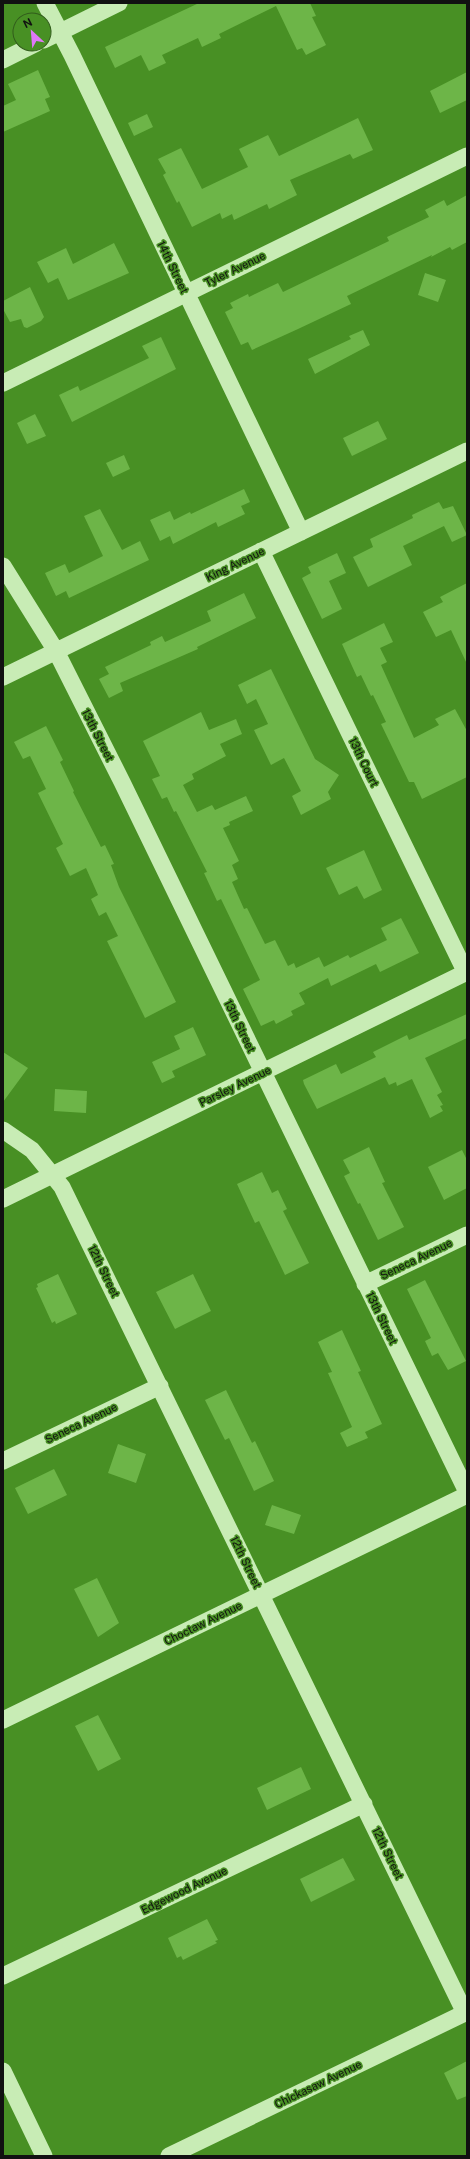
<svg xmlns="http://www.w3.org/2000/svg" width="470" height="2159" viewBox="0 0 470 2159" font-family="'Public Sans',sans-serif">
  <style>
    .building { fill: #6db548 }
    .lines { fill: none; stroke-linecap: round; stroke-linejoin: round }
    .minor { stroke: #c8ecb5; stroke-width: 17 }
    .labels { text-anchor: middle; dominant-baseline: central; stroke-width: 3; stroke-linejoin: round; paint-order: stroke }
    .street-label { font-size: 11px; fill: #111; stroke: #489024 }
  </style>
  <rect width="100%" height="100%" fill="#489024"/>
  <path class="building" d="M199,3H310L316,16L312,17L326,45L306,55L302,48L297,50L276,6L219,34L221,38L202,47L198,38L162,55L166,63L149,71L141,55L115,68L105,47Z
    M38,70L50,97L45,99L50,111L3,132V106L16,100L8,84Z
    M467,72V100L440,113L430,91Z
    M147,114L153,127L134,136L128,123Z
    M358,118L373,150L353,159L350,154L290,180L297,195L269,209L267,204L234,220L232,214L222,219L220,213L192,227L179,201L177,203L163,175L166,173L158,159L181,148L202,189L248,167L239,149L268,135L279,156Z
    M467,195V242L452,250L450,247L431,257L432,255L347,296L351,304L298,329L252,350L248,342L241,345L225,312L233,308L230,303L248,294L249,297L278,283L283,292L389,241L387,237L429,217L425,210L444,200L447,206Z
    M114,243L129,273L68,300L58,278L48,283L37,262L66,248L73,264Z
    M425,273L446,280L438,302L418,295Z
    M30,287L44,317L41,321L27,328L24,327L21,319L10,322L3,309V301Z
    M363,330L370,345L315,374L308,359L351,339L349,336Z
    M161,337L176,369L72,422L59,395L78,386L80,391L149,358L142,346Z
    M35,414L46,436L27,444L17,423Z
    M378,421L387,439L352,456L343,438Z
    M124,455L130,469L113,477L106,463Z
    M244,489L250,502L241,506L245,514L218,527L216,522L173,544L170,536L160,541L150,520L170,511L174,520L190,512L191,514Z
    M439,502L443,509L453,506L467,535L452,542L444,526L403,546L412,565L368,587L353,557L373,547L370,539L413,518L412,515Z
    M100,509L122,550L140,541L149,560L69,598L66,591L56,596L45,573L65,564L69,573L103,556L84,516Z
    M337,553L346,573L329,581L342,609L322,619L302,578L311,573L308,567Z
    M467,583V664L451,630L436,637L423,612L443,602L440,597Z
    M244,593L256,618L197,647L198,649L120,683L123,691L109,698L99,679L109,674L105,667L151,645L150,642L162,636L165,642L211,621L207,611Z
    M384,623L393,642L380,648L387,662L381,665L414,738L439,725L435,719L455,709L467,731V777L422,799L414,782H409L381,724L386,722L373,695L371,696L361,675L357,677L342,644Z
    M271,669L315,759L339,775L328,792L331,799L301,815L292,796L301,791L284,758L271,765L254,730L268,724L256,699L247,704L238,685Z
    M201,712L209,730L236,719L242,734L220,744L226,756L192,774L194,779L183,785L197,812L212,805L215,810L246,796L253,811L229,822L230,825L223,828L239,861L232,865L238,879L232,882L244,909L247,908L265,944L275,940L288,966L294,963L296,968L319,957L324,967L348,955L350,958L387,940L381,928L401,918L419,953L380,972L376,964L331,986L328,978L299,993L305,1004L291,1011L293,1015L276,1024L274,1020L261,1026L243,989L260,980L221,899L217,901L204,873L207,872L176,811L174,812L167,797L162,799L152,779L160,776L143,741Z
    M46,726L63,760L60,762L74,791L73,792L101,847L105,845L114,864L111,865L119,887L176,1002L145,1018L107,941L118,936L106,912L99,916L91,899L98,895L86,868L70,876L56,848L63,844L38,793L46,789L30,756L23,759L14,742Z
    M364,850L382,890L364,899L357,886L339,895L326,868Z
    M467,1014V1038L425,1058L442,1092L437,1095L443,1105L440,1106L443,1111L430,1118L412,1079L397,1086L396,1082L389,1085L385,1077L317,1109L304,1084L303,1080L336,1064L341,1074L376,1057L373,1052L407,1035L409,1040Z
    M193,1027L206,1055L172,1071L175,1077L162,1083L152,1062L180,1049L174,1036Z
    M3,1052L28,1068L3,1102Z
    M55,1089L87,1091L86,1113L54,1111Z
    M369,1147L385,1182L382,1183L404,1227L378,1240L360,1203L358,1204L344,1176L350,1173L343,1160Z
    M462,1150L467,1160V1188L444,1200L428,1167Z
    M262,1172L272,1193L278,1190L287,1209L283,1211L309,1263L285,1275L259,1221L255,1223L237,1184Z
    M58,1274L77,1314L56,1324L55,1321L52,1323L36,1288L38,1287L37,1284Z
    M193,1274L211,1311L175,1329L156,1292Z
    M425,1280L466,1361L448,1370L438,1353L432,1356L425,1341L431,1338L407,1289Z
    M342,1330L361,1371L358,1372L382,1424L365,1432L368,1438L347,1447L340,1433L352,1427L328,1373L332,1372L318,1342Z
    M226,1390L252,1443L255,1441L274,1481L254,1491L229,1438L225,1440L205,1400Z
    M118,1444L146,1454L136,1483L108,1473Z
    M54,1469L67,1495L28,1514L15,1488Z
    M272,1505L301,1515L294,1534L265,1525Z
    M97,1578L119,1623L98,1637L74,1589Z
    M98,1715L121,1759L98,1771L75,1726Z
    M301,1767L311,1789L267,1810L257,1788Z
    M343,1858L355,1880L311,1902L300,1879Z
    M207,1919L218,1940L215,1941L217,1943L183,1960L181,1956L177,1958L168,1938Z
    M467,2061V2096L457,2100L444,2073Z"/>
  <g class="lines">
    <path class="minor" d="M45,3L72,55L301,532
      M44,40L119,3
      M3,60L35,44
      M3,383L467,156
      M261,551L466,973
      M3,566L56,651L122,782L467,1492
      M3,677L467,451
      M3,1130L32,1150L62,1187L465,2013
      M3,1199L467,972
      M365,1284L467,1235
      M3,1461L160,1386
      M3,1720L467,1495
      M3,1976L364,1804
      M3,2071L44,2156
      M169,2156L467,2012"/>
  </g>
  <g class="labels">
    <g class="street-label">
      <text transform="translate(173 267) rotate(64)">14th Street</text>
      <text transform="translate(235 269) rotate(-26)">Tyler Avenue</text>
      <text transform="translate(235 564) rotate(-26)">King Avenue</text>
      <text transform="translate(98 735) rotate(63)">13th Street</text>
      <text transform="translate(364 762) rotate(64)">13th Court</text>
      <text transform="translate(240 1026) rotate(64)">13th Street</text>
      <text transform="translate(235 1086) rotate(-26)">Parsley Avenue</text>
      <text transform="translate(416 1259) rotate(-26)">Seneca Avenue</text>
      <text transform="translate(104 1271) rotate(64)">12th Street</text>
      <text transform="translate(382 1318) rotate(64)">13th Street</text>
      <text transform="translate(81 1423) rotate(-26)">Seneca Avenue</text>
      <text transform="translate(246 1562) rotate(64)">12th Street</text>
      <text transform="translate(203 1623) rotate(-26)">Choctaw Avenue</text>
      <text transform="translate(388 1853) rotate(64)">12th Street</text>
      <text transform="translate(184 1890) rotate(-26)">Edgewood Avenue</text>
      <text transform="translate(318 2084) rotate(-26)">Chickasaw Avenue</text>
    </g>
  </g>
  <rect width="470" height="2159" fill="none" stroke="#111111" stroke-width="8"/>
  <g transform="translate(32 32) rotate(334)"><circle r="19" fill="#489024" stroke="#325d1c"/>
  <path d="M0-3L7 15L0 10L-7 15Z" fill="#e078f7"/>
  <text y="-6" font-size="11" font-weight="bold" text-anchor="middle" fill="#111111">N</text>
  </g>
</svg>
